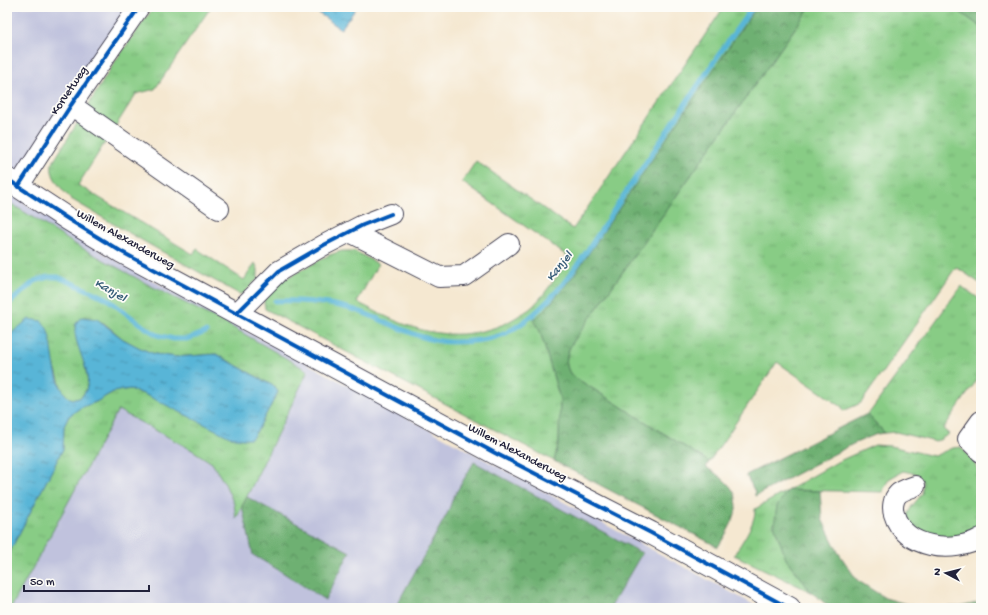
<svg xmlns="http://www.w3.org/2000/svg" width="988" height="615" viewBox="0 0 988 615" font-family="'Gochi Hand',sans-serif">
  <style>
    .industrial { fill: #c0c2dd }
    .grass { fill: url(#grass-tufts); stroke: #557760 }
    .forest { fill: url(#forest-crowns); stroke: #486956 }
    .water { fill: url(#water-ripples); stroke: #3e6c89 }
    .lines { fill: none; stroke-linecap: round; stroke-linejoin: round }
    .stream { stroke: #59b5d7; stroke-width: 5 }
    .minor-casing { stroke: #424052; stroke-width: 22 }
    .tertiary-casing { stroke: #424052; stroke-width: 24 }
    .minor { stroke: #fff; stroke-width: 20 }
    .tertiary { stroke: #fff; stroke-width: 22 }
    .cycleway-casing { stroke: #fdfcf7; stroke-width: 6 }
    .cycleway { stroke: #0057b8; stroke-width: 4 }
    .labels { text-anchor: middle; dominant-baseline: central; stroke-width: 3.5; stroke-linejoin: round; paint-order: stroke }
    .street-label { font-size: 12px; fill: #22223b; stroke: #fdfcf7 }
    .water-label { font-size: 13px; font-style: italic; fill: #385d79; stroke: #fdfcf7 }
  </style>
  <defs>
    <pattern id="grass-tufts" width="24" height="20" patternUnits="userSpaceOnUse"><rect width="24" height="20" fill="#88cc85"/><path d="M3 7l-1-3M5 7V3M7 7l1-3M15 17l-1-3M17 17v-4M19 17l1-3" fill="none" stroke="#75af74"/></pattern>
    <pattern id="forest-crowns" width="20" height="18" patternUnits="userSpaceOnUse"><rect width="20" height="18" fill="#6eb072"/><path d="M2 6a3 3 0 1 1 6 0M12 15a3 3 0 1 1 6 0" fill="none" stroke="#5a8f5f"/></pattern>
    <pattern id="water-ripples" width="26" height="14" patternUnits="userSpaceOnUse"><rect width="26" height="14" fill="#59b5d7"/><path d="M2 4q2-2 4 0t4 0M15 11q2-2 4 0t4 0" fill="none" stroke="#4993b0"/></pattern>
  </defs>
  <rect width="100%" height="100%" fill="#fdfcf7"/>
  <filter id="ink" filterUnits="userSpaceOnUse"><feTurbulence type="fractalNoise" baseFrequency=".025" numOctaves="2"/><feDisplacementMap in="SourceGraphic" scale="8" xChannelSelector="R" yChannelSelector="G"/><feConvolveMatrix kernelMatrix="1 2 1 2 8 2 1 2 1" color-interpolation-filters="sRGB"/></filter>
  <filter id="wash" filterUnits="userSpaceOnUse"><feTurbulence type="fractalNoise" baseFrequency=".012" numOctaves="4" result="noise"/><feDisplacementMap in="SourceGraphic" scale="16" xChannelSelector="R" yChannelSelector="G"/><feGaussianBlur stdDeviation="0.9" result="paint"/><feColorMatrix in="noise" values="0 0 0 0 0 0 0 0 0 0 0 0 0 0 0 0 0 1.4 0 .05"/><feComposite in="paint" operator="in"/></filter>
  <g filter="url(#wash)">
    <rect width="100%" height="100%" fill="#f5e8d1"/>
    <path class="industrial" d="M7,7H136L7,185Z
      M7,192L115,260L760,608H7Z"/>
    <path class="grass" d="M154,7H211L155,89L136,94L78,185L193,254L197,249L244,280L255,263L258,269V279L243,294H239C182,263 126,232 71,199C63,191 49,176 52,164L116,60Z
      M724,7H756L574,275L544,311L533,320L540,331L560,399L559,442L554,461L265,309L264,303V296L272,286L329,255L342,251H355L378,264L357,302C392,320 422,336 463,334C482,332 499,328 515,318C521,314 528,311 533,306C547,292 558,274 570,258L462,182L476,161L573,229Z
      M810,7H953L981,27V284L956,267L861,403L843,411L842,407L777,362L709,462L571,375C564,364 566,356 571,345Z
      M7,201L73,243L149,285L227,324L308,371L236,519L234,504L225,484L212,463L192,450L118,410L11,608H7V557L63,449L64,426L69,416L80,408L96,402L113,392L130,389L146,395L250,439L257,431L278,392L275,387L216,354L176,357L155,354L142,349L123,339L104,323L87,317H82L77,322L88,383C86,390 83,399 75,399C59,400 61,376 54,367C42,354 27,343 14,331L7,340Z
      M961,286L981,300V374L943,429L949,434L936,442L896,432L885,433L867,414L870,412Z
      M875,445L890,446L934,456L952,448L961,447L972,459L981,475V525L979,529L965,536L948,540L913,530L907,515L912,506L922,494L923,482L917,474L903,471L889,479L883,490V492L788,490L786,559L811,592L734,555C741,543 756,523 755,509L837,462Z"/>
    <path class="forest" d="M756,7H810L571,345C566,356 564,364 571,375L709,462L706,467C715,473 726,480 732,489C745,507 727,532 718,547L554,461L559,442L560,399L540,331L533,320L544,311L574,275Z
      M953,7H980L981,27Z
      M867,414L885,433L877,434L853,444L755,496V492L746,475Z
      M474,462L642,553L610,608H395L448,512L453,498Z
      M788,490L820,491L822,519L838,552L857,580L885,598L917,607H960L981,602V608H831L811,592L786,559L774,525L777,506Z
      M247,497L350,552L325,600L282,572L253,555L242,506Z"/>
    <path class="water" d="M310,7H357L341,29Z
      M82,317L97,319L123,339L142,349L155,354L176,357L216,354L275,387L278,392L257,431L251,439H242L230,437L146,395L130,389L113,392L96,402L80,408L69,416L64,426L63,449L7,557V340L14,331L29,319L42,321C44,324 47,328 48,331C55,351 52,376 65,394C67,397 71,399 75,399C79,399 81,397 83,395C97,379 74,347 75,330C75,324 77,321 82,317Z"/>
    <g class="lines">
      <path class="stream" d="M275,301C308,300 341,303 371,316C398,327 422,341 451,342C467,342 492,340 506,333C557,307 591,244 622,198C647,161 672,124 697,87C715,60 733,33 753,7
        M7,305L35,281L48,277H58L106,298L143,326L157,335L174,339H188L206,332"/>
    </g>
  </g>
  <g filter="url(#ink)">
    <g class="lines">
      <defs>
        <path id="minor" d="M71,105L219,209
          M18,187L71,105L139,7
          M350,232L439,277L464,276L509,244
          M237,313L279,271L324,245L363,225L391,214
          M981,421L968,439L981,452
          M915,486C910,488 902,490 898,494C893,499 892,508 894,514C904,549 954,554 981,538"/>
        <path id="tertiary" d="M7,179L68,219L122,252L495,453L651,533L789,608"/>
      </defs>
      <use href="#minor" class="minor-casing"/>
      <use href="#tertiary" class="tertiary-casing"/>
      <use href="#minor" class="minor"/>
      <use href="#tertiary" class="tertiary"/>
      <defs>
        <path id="cycleway" d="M7,179L68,219L122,252L495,453L651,533L789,608
          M18,187L71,105L139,7
          M237,313L279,271L324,245L363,225L391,214"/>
      </defs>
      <use href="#cycleway" class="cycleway-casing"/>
      <use href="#cycleway" class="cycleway"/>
    </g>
  </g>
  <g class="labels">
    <g class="street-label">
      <text transform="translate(70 91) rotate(-56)">Korvetweg</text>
      <text transform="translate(125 240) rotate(29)">Willem Alexanderweg</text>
      <text transform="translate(517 453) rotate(28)">Willem Alexanderweg</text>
    </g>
    <g class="water-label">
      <text transform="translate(560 267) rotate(-51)">Kanjel</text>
      <text transform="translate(110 291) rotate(30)">Kanjel</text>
    </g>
  </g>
  <rect width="988" height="615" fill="none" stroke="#fdfcf7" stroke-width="24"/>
  <g transform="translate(946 573) rotate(277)" stroke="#fdfcf7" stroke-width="3" paint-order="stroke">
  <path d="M0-3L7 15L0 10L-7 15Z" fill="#22223b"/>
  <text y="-6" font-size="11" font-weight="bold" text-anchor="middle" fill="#22223b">N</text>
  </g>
  <path d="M24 585v6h125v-6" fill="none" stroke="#22223b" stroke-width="2"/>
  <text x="30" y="585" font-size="12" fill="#22223b" stroke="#fdfcf7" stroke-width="3" paint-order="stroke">50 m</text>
</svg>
